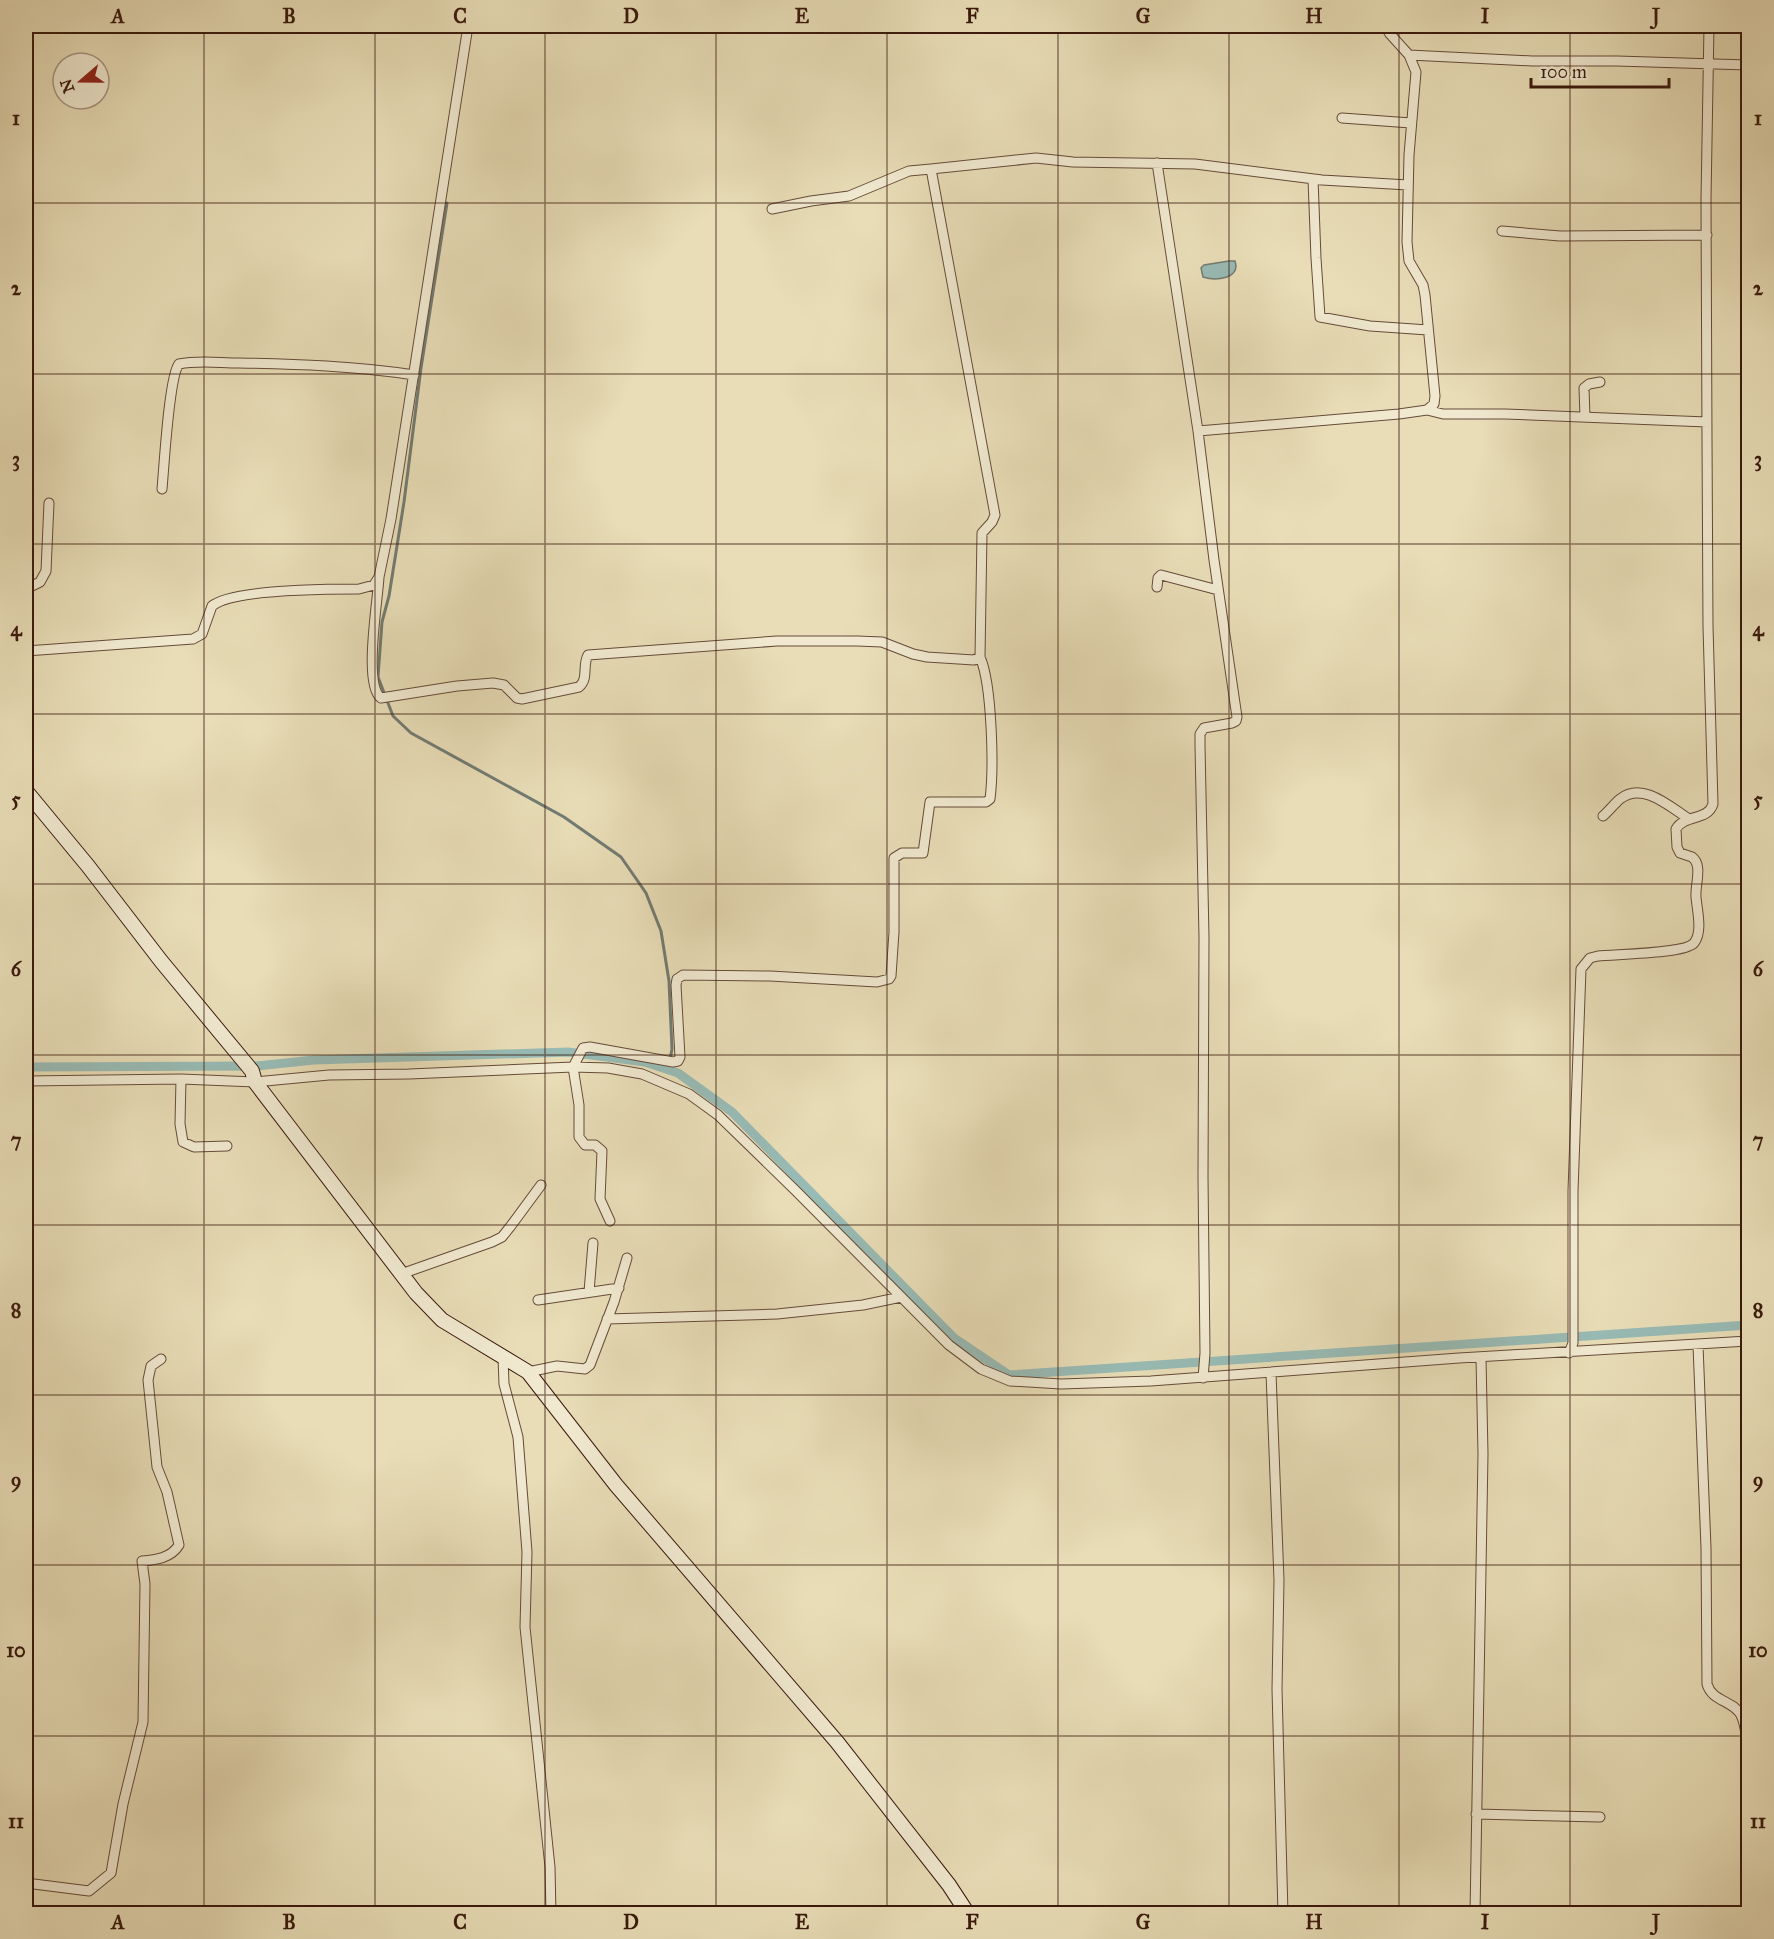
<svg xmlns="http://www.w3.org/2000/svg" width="1774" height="1939" viewBox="0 0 1774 1939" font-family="'IM FELL Great Primer',serif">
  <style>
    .water { fill: #98bbb5; stroke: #727b72; stroke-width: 1.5 }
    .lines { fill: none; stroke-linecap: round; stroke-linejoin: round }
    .stream { stroke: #727b72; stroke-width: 3 }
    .canal { stroke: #98bbb5; stroke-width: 9 }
    .street-casing { stroke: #664b38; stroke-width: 11 }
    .secondary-casing { stroke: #3a1a0d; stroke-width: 16 }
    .street { stroke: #f0e9d0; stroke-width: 9 }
    .secondary { stroke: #f0e9d0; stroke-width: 14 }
    .grid { fill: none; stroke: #3a1a0d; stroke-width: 1.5; stroke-opacity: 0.55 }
    .neatline { fill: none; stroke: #3a1a0d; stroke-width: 2 }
    .grid-label { font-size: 20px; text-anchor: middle; font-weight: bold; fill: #3a1a0d }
  </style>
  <rect width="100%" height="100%" fill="#e8ddb7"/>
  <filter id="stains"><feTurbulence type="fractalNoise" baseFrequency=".00333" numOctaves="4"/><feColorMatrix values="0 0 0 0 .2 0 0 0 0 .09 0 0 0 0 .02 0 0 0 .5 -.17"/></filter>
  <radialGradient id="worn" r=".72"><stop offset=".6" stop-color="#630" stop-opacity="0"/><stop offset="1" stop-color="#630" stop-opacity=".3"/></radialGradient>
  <path class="water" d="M1229,261H1235C1241,279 1216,281 1203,277L1201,268L1204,265Z"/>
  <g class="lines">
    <path class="stream" d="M447,203L421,368L404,502L389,596L382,622L378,677L393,716L411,733L564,817L621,857L646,893L661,931L669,981L672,1049L668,1070"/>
    <path class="canal" d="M26,1067L257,1066L314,1060L568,1052L645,1062L678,1073L732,1112L954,1338L1009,1375L1748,1325"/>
    <defs>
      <path id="street" d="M1409,55L1532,61H1617L1748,65
        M1342,118L1411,123
        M1157,163L1198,431L1214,560L1237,717L1236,721L1232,723L1204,728L1200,734V746L1204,937L1203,1177L1205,1353L1203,1378
        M1313,179L1316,258L1320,317L1370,326L1428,330
        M772,209L811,201L849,196L909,171L931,169
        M1502,231L1560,236L1707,235
        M1427,410L1443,414H1505L1707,422
        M1585,417L1584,388L1589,384L1600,382
        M1198,431L1399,414L1427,410L1434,404L1435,396L1425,295L1423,285L1409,261L1407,242L1409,155L1416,72L1409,55L1390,34L1385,26
        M162,489C164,468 169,376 179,364C198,360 220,363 239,363C297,364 356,366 414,375
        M379,577C378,600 363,685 381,698L457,686L493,683L504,685L517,698L522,699L579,687C589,679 582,665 588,655L777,641H857L882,642L913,654L927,657L974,660L980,657L982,533L992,522L995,515L931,169L1036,158L1073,162L1195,164L1322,180L1408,185
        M1157,587L1158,578L1161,575L1218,590
        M26,589L40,582L46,571L49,503
        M26,651L193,639L202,634L212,606C232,589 329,589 359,589L374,585L379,577L391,519L468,26
        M1603,816C1609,811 1614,804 1620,799C1643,781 1670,807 1689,819
        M181,1079L180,1124L183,1142L194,1147L227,1146
        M26,1081L181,1079L255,1082L329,1075L409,1074L573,1067L608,1068L642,1074L689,1094L718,1115L795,1190L949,1345L981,1369L1010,1381L1061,1384L1151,1381L1459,1358L1748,1341
        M610,1221L600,1199L602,1151L595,1145H585L579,1137V1105L573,1067L583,1048L590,1047L673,1062L678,1061L680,1057L676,985L677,979L683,975L770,976L877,982L889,979L891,976L894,932V858L902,853H923L930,802H986L990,799C994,768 992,684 980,657
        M401,1274L492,1242L502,1237L510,1227L541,1185
        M589,1292L593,1243
        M538,1300L619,1288
        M607,1319L777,1314L863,1305L901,1297
        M1698,1345L1706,1548L1707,1684C1712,1702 1733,1700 1741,1715C1746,1725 1746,1737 1748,1748
        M1569,1353L1573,1343V1191L1581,969L1590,958L1598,956C1614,954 1685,954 1694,943C1703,932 1697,910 1696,897C1695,884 1703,865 1692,857L1680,853L1677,847L1676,829C1685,814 1708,821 1713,804L1708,626L1707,439L1706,199L1709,26
        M503,1357L504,1384L518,1437L527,1552L525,1627L550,1867L551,1914
        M528,1372L557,1366L585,1369L590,1365L614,1302L627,1258
        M1271,1373L1279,1580L1277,1689L1283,1914
        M1476,1814L1600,1817
        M26,1883L89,1891L111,1873L123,1804L143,1722L145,1584L142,1561C156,1560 171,1558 179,1545L167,1492L157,1467L148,1380L151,1366L161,1359
        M1475,1914L1483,1454L1481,1358"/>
      <path id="secondary" d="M26,791L88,866L161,961L252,1071L255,1082L416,1293L442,1320L528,1372L616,1485L837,1742L949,1885L968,1914"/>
    </defs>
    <use href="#street" class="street-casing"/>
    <use href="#secondary" class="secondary-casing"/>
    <use href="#street" class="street"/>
    <use href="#secondary" class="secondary"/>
  </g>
  <path class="grid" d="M204,26V1914M375,26V1914M545,26V1914M716,26V1914M887,26V1914M1058,26V1914M1229,26V1914M1399,26V1914M1570,26V1914M26,203H1748M26,374H1748M26,544H1748M26,714H1748M26,884H1748M26,1055H1748M26,1225H1748M26,1395H1748M26,1565H1748M26,1736H1748"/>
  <rect width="1774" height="1939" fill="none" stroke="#e8ddb7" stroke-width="66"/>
  <g transform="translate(81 81) rotate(250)"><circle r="28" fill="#f0e9d0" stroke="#a79682" stroke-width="1.5"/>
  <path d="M0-4.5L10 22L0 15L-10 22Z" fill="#8f2418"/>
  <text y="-9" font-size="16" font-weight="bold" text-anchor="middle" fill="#3a1a0d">N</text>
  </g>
  <path d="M1531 78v9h138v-9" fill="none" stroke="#3a1a0d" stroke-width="3"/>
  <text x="1540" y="78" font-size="18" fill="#3a1a0d" stroke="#f0e9d0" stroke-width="4.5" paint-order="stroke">100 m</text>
  <rect x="33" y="33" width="1708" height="1873" class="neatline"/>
  <g class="grid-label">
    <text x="118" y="23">A</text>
    <text x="289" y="23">B</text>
    <text x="460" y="23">C</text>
    <text x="631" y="23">D</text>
    <text x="802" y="23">E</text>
    <text x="972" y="23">F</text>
    <text x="1143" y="23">G</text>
    <text x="1314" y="23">H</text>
    <text x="1485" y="23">I</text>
    <text x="1656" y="23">J</text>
    <text x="16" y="125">1</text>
    <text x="1758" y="125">1</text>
    <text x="16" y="295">2</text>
    <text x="1758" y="295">2</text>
    <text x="16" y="466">3</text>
    <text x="1758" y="466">3</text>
    <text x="16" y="636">4</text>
    <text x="1758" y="636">4</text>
    <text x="16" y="806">5</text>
    <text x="1758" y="806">5</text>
    <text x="16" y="976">6</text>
    <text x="1758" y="976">6</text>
    <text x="16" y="1147">7</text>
    <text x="1758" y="1147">7</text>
    <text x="16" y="1317">8</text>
    <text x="1758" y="1317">8</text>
    <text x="16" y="1487">9</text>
    <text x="1758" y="1487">9</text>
    <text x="16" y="1657">10</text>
    <text x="1758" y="1657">10</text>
    <text x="16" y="1828">11</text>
    <text x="1758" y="1828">11</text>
    <text x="118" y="1929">A</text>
    <text x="289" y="1929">B</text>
    <text x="460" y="1929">C</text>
    <text x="631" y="1929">D</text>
    <text x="802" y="1929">E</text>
    <text x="972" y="1929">F</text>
    <text x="1143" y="1929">G</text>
    <text x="1314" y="1929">H</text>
    <text x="1485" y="1929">I</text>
    <text x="1656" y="1929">J</text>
  </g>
  <rect width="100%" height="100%" filter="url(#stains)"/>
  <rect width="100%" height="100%" fill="url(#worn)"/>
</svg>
